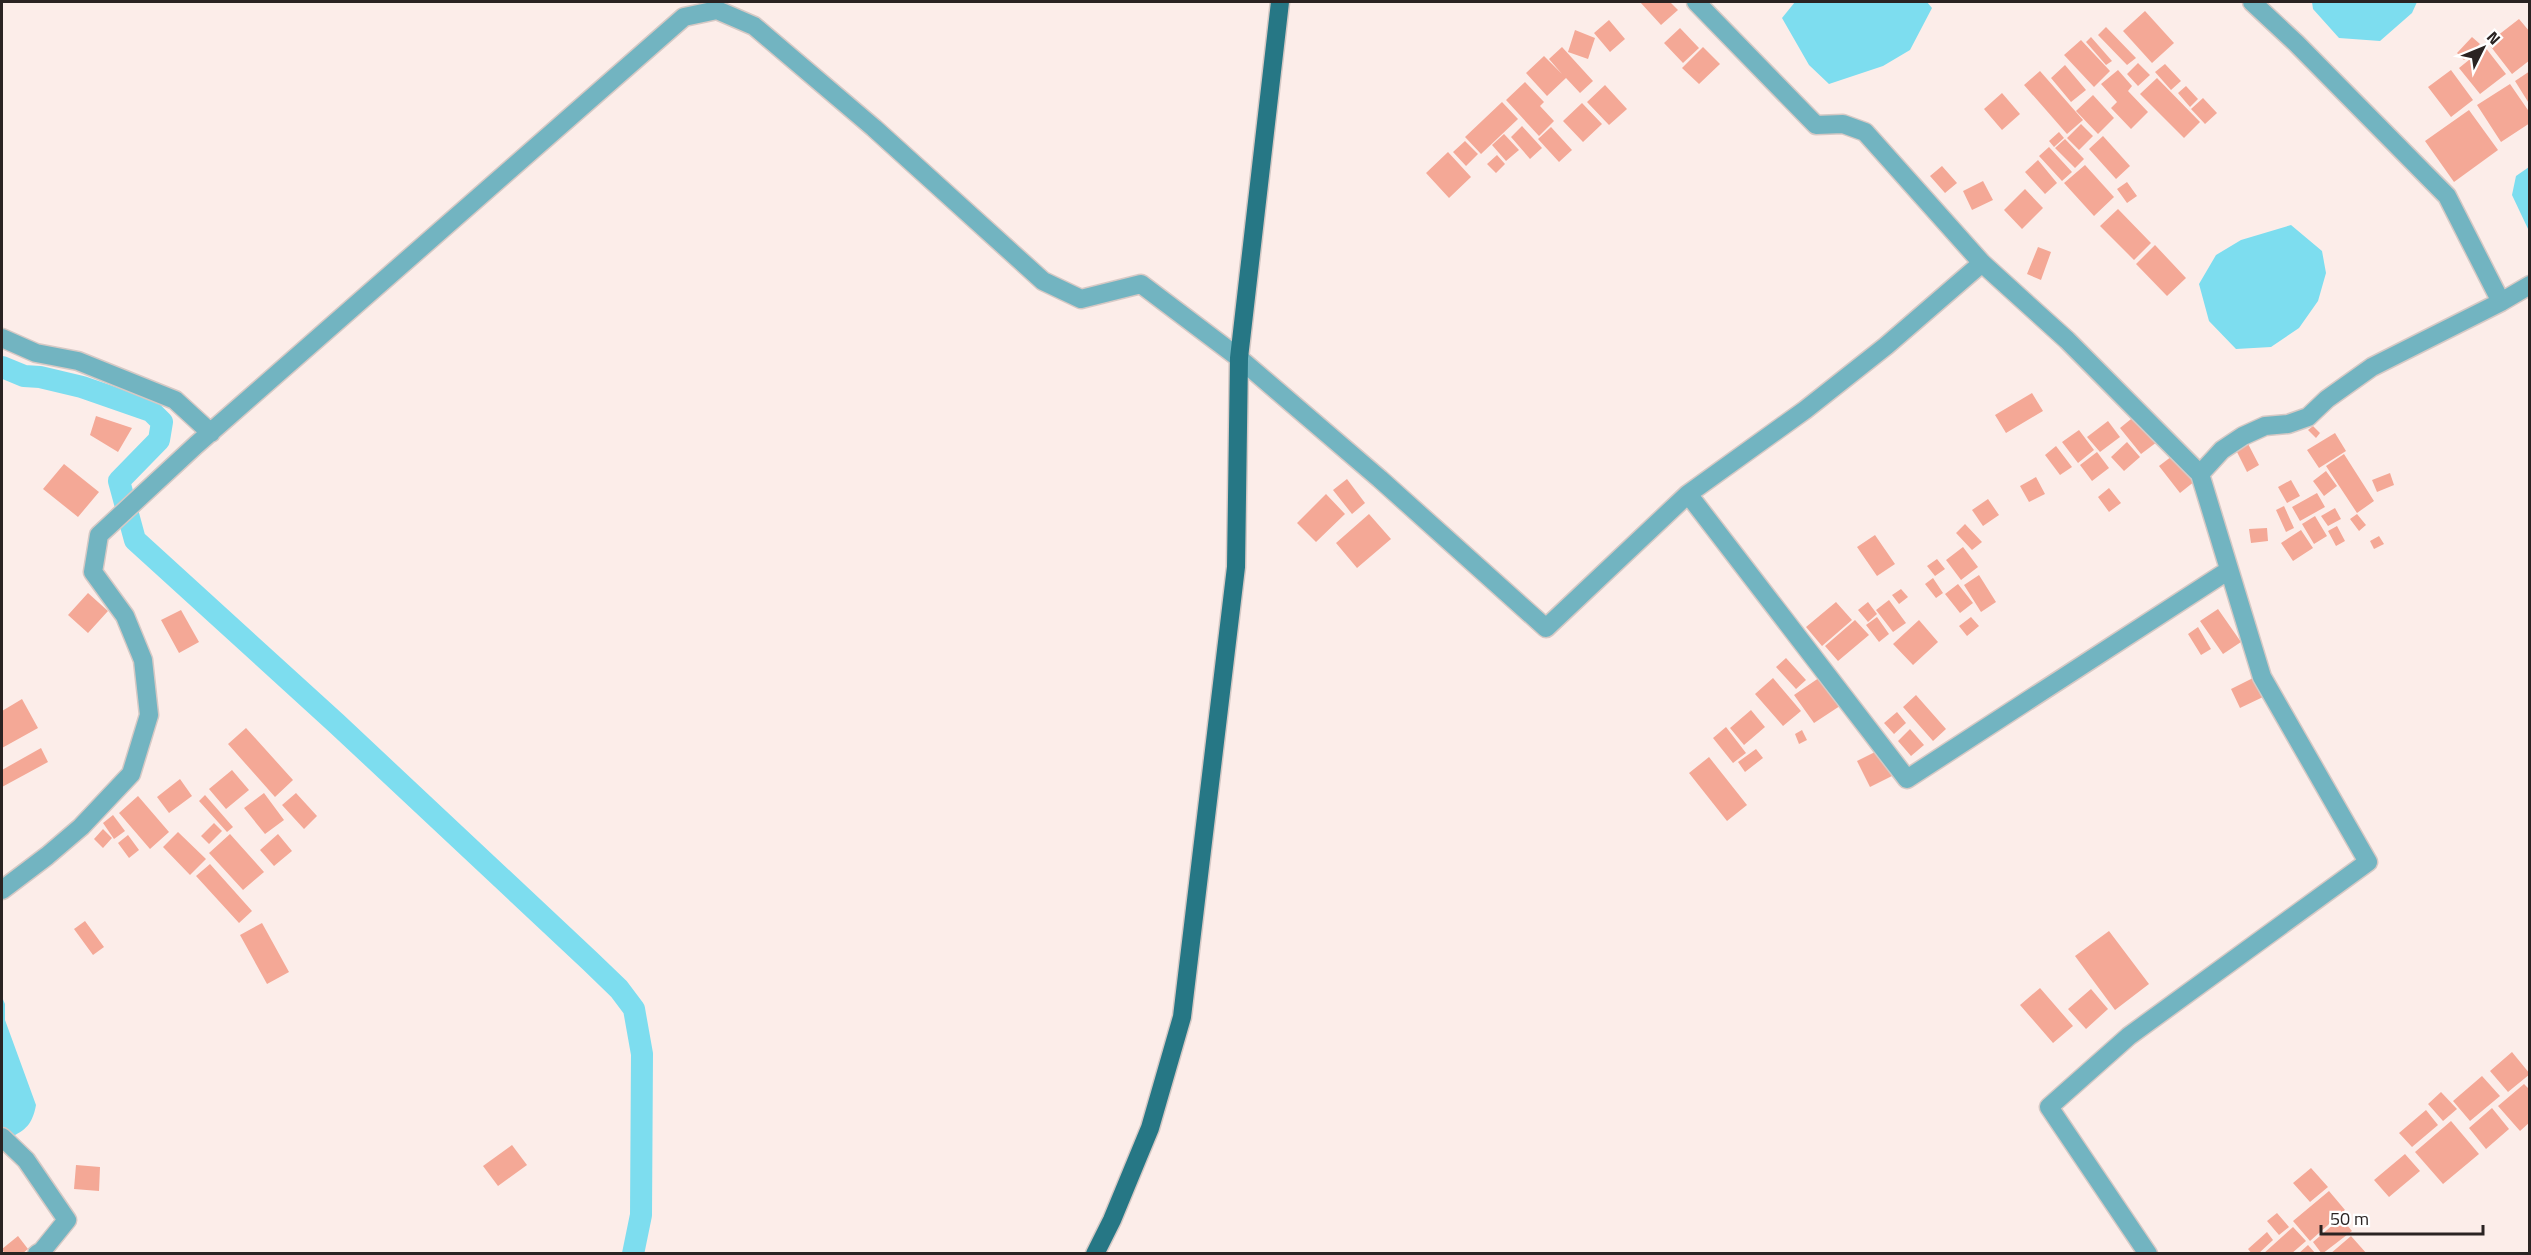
<svg xmlns="http://www.w3.org/2000/svg" width="2531" height="1255" viewBox="0 0 2531 1255" font-family="'Titillium Web',sans-serif">
  <style>
    .water { fill: #7dddef }
    .lines { fill: none; stroke-linecap: round; stroke-linejoin: round }
    .canal { stroke: #7dddef; stroke-width: 22 }
    .building { fill: #f4a896 }
    .street-casing { stroke: #d6c9c5; stroke-width: 21 }
    .primary-casing { stroke: #d6c9c5; stroke-width: 21 }
    .street { stroke: #72b4c1; stroke-width: 18 }
    .primary { stroke: #267785; stroke-width: 18 }
  </style>
  <rect width="100%" height="100%" fill="#fcede9"/>
  <path class="water" d="M1795,2H1927L1932,8L1910,50L1883,66L1829,84L1809,65L1782,18Z
    M2312,2H2417L2412,13L2380,41L2339,38L2313,9Z
    M2529,167V231L2512,195L2516,176Z
    M2291,225L2322,251L2326,273L2318,301L2299,328L2271,347L2236,349L2209,321L2199,284L2216,255L2241,240Z
    M2,997L5,1004V1020L36,1105C33,1121 28,1129 13,1136L2,1127Z"/>
  <g class="lines">
    <path class="canal" d="M2,367L24,376L40,377L82,387L151,411L162,422L159,440L119,481L135,540L336,723L590,961L619,989L634,1009L642,1054L641,1215L633,1254"/>
  </g>
  <path class="building" d="M1640,2H1670L1678,10L1661,25Z
    M2145,11L2174,43L2152,63L2123,31Z
    M2519,19L2530,32V60L2512,74L2488,43Z
    M1609,20L1625,39L1610,52L1594,33Z
    M2106,27L2136,58L2127,65L2098,35Z
    M1680,28L1699,48L1683,63L1664,43Z
    M1575,30L1595,38L1588,59L1568,52Z
    M2091,37L2112,61L2106,65L2086,42Z
    M2472,37L2480,44L2464,60L2457,53Z
    M2081,40L2110,71L2094,87L2064,55Z
    M1562,47L1593,81L1580,93L1566,78L1547,96L1526,73L1544,56L1562,74L1549,59Z
    M1703,47L1720,64L1699,84L1682,68Z
    M2485,47L2506,74L2480,94L2459,68Z
    M2138,63L2150,75L2138,86L2127,74Z
    M2165,64L2181,81L2171,90L2155,72Z
    M2065,65L2086,90L2071,102L2051,78Z
    M2118,70L2132,86L2128,91L2148,112L2131,129L2111,108L2117,102L2101,84Z
    M2451,70L2473,100L2451,117L2428,87Z
    M2040,71L2083,120L2067,134L2024,85Z
    M2530,71V105L2515,81Z
    M2157,78L2200,122L2184,138L2140,94Z
    M1525,82L1544,102L1540,106L1554,121L1539,136L1506,100Z
    M2510,84L2530,113V123L2501,142L2477,105Z
    M1605,85L1627,109L1609,125L1587,102Z
    M2186,86L2198,99L2190,107L2178,93Z
    M2002,93L2020,114L2002,130L1984,109Z
    M2093,95L2114,118L2098,134L2076,111Z
    M2203,98L2217,113L2205,124L2191,109Z
    M1502,102L1518,119L1481,154L1465,137Z
    M1582,103L1602,124L1583,142L1563,121Z
    M2469,110L2498,150L2454,182L2425,141Z
    M2081,124L2093,136L2079,150L2067,138Z
    M1522,126L1542,148L1530,159L1511,137Z
    M1551,127L1572,150L1559,162L1538,139Z
    M2059,132L2064,138L2054,147L2049,141Z
    M1504,134L1519,150L1506,161L1492,145Z
    M2103,136L2130,166L2116,179L2089,149Z
    M2065,139L2084,159L2075,168L2055,148Z
    M1465,141L1478,154L1466,166L1453,152Z
    M2049,147L2072,172L2062,181L2039,156Z
    M1448,152L1471,177L1449,198L1426,173Z
    M1497,155L1505,164L1496,173L1487,164Z
    M2038,160L2057,183L2045,194L2025,172Z
    M2085,165L2114,197L2094,216L2064,183Z
    M1942,166L1957,183L1945,193L1930,176Z
    M1983,181L1993,200L1972,210L1963,191Z
    M2127,182L2137,196L2127,203L2117,189Z
    M2025,189L2043,208L2022,229L2004,210Z
    M2118,209L2151,243L2134,260L2100,226Z
    M2155,245L2186,278L2167,296L2136,264Z
    M2038,247L2051,252L2041,280L2027,274Z
    M2032,393L2043,411L2006,433L1995,415Z
    M2136,415L2157,442L2141,454L2120,428Z
    M96,416L132,428L118,452L90,435Z
    M2108,421L2120,437L2100,452L2087,437Z
    M2313,426L2320,433L2316,438L2308,430Z
    M2079,430L2094,450L2078,463L2062,442Z
    M2335,433L2346,451L2319,468L2307,450Z
    M2246,440L2259,465L2247,472L2234,446Z
    M2127,442L2140,457L2124,471L2111,457Z
    M2056,446L2072,467L2060,475L2045,455Z
    M2180,450L2200,477L2180,493L2159,466Z
    M2097,452L2109,468L2092,481L2080,465Z
    M2344,454L2374,501L2357,513L2326,466Z
    M64,464L99,492L78,517L43,489Z
    M2326,471L2337,486L2324,496L2313,481Z
    M2390,473L2394,485L2377,492L2372,480Z
    M2036,477L2045,494L2029,502L2020,486Z
    M1347,479L1365,503L1352,514L1333,490Z
    M2291,480L2300,496L2287,503L2278,487Z
    M2109,488L2121,503L2109,512L2098,497Z
    M2317,493L2325,507L2300,521L2292,507Z
    M1326,494L1345,514L1316,542L1297,523Z
    M1988,499L1999,515L1983,526L1972,510Z
    M2284,506L2294,528L2286,532L2276,510Z
    M2335,508L2341,519L2328,526L2321,516Z
    M1369,514L1391,539L1357,568L1336,543Z
    M2357,514L2366,525L2359,531L2350,519Z
    M2315,516L2327,536L2314,544L2302,524Z
    M1965,524L1982,542L1972,550L1956,533Z
    M2337,526L2345,541L2336,546L2328,531Z
    M2267,528L2268,541L2251,543L2249,529Z
    M2301,530L2313,548L2293,561L2281,543Z
    M1875,535L1895,564L1877,576L1857,547Z
    M2379,536L2384,544L2374,549L2370,541Z
    M1963,547L1978,567L1961,580L1946,560Z
    M1937,559L1945,569L1935,576L1927,566Z
    M1979,575L1996,602L1981,612L1964,585Z
    M1933,578L1943,593L1936,598L1925,584Z
    M1958,584L1973,603L1960,613L1945,594Z
    M1901,589L1908,597L1899,604L1892,595Z
    M88,593L108,611L88,633L68,615Z
    M1889,600L1906,623L1893,632L1876,610Z
    M1836,602L1852,620L1822,646L1806,627Z
    M1868,602L1877,614L1868,622L1858,610Z
    M2218,609L2241,642L2223,654L2200,621Z
    M181,610L199,642L179,653L161,620Z
    M1877,617L1889,634L1879,642L1866,625Z
    M1971,617L1979,626L1967,636L1959,626Z
    M1855,620L1869,635L1838,661L1825,646Z
    M1919,620L1938,642L1913,665L1893,644Z
    M2198,627L2211,649L2201,655L2188,634Z
    M1786,658L1806,680L1796,689L1776,667Z
    M1829,671L1849,700L1814,723L1794,695Z
    M1773,678L1801,711L1783,726L1755,694Z
    M2253,678L2263,697L2240,708L2231,689Z
    M1916,695L1946,729L1933,741L1903,707Z
    M22,699L38,728L2,748V711Z
    M1751,710L1765,727L1744,745L1730,728Z
    M1897,712L1906,723L1894,734L1884,723Z
    M1726,727L1746,753L1733,763L1713,738Z
    M246,728L293,780L275,797L228,744Z
    M1910,729L1924,745L1911,756L1898,741Z
    M1802,730L1807,740L1799,744L1795,734Z
    M1889,745L1902,771L1870,787L1857,761Z
    M41,748L48,762L2,787V770Z
    M1756,749L1763,758L1745,772L1738,762Z
    M1709,757L1747,805L1727,821L1689,773Z
    M232,770L249,790L226,809L209,789Z
    M180,779L192,796L169,813L157,797Z
    M264,793L284,820L265,834L244,808Z
    M296,793L317,816L304,829L282,805Z
    M205,795L233,827L227,832L199,801Z
    M138,796L169,832L150,849L119,813Z
    M113,815L125,831L114,839L103,823Z
    M214,823L222,831L209,844L201,836Z
    M103,829L112,838L103,848L94,839Z
    M178,832L206,859L190,875L163,847Z
    M230,834L264,872L243,890L209,853Z
    M278,834L292,851L274,866L260,850Z
    M128,835L139,850L129,858L118,843Z
    M210,864L252,911L239,923L196,876Z
    M85,921L104,947L93,955L74,929Z
    M262,923L289,972L267,984L240,935Z
    M2109,931L2149,984L2115,1010L2075,956Z
    M2040,988L2073,1026L2053,1043L2020,1005Z
    M2091,989L2108,1009L2086,1029L2068,1009Z
    M2512,1052L2530,1074L2508,1092L2490,1071Z
    M2482,1076L2500,1096L2470,1121L2453,1101Z
    M2524,1084L2530,1090V1122L2520,1131L2498,1106Z
    M2441,1092L2457,1109L2443,1121L2428,1104Z
    M2492,1108L2509,1129L2486,1149L2469,1128Z
    M2426,1110L2438,1125L2412,1147L2399,1133Z
    M2451,1121L2479,1154L2443,1184L2415,1152Z
    M512,1145L527,1165L498,1186L483,1166Z
    M2405,1154L2420,1171L2389,1197L2374,1180Z
    M76,1165L100,1167L99,1191L74,1189Z
    M2311,1168L2328,1187L2310,1202L2293,1183Z
    M2329,1191L2345,1210L2310,1241L2293,1221Z
    M2277,1213L2289,1227L2279,1235L2267,1221Z
    M2341,1218L2352,1231L2322,1254L2313,1242Z
    M2293,1227L2306,1241L2291,1254H2263Z
    M2267,1232L2273,1240L2258,1254H2252L2248,1249Z
    M18,1236L28,1249L22,1254H5L2,1249Z
    M2351,1236L2367,1254H2330Z
    M2308,1245L2316,1254H2298Z"/>
  <g class="lines">
    <defs>
      <path id="street" d="M1696,2L1816,125L1843,124L1865,132L1982,263L2067,340L2200,474L2262,677L2368,862L2129,1036L2049,1107L2148,1254
        M2252,2L2296,43L2447,196L2501,302L2530,285
        M2,338L36,353L78,361L175,400L211,433
        M2200,474L2222,450L2243,436L2265,426L2288,424L2308,417L2327,399L2372,367L2501,302
        M1688,494L1805,410L1886,346L1982,263
        M2,890L47,856L81,827L131,774L149,715L143,660L125,616L93,572L99,535L196,445L684,17L717,10L754,26L874,128L1043,281L1081,299L1141,284L1239,358L1380,479L1546,628L1688,494L1907,779L2229,570
        M2,1137L26,1160L67,1220L42,1251L37,1254"/>
      <path id="primary" d="M1095,1254L1112,1220L1150,1128L1182,1017L1236,567L1239,358L1280,2"/>
    </defs>
    <use href="#street" class="street-casing"/>
    <use href="#primary" class="primary-casing"/>
    <use href="#street" class="street"/>
    <use href="#primary" class="primary"/>
  </g>
  <rect width="2531" height="1255" fill="none" stroke="#2a2322" stroke-width="6"/>
  <g transform="translate(2483 48) rotate(47)" stroke="#ffffff" stroke-width="4.5" paint-order="stroke">
  <path d="M0-4.5L10 22L0 15L-10 22Z" fill="#2a2322"/>
  <text y="-9" font-size="16" font-weight="bold" text-anchor="middle" fill="#2a2322">N</text>
  </g>
  <path d="M2321 1225v9h162v-9" fill="none" stroke="#2a2322" stroke-width="3"/>
  <text x="2330" y="1225" font-size="18" fill="#2a2322" stroke="#ffffff" stroke-width="4.5" paint-order="stroke">50 m</text>
</svg>
